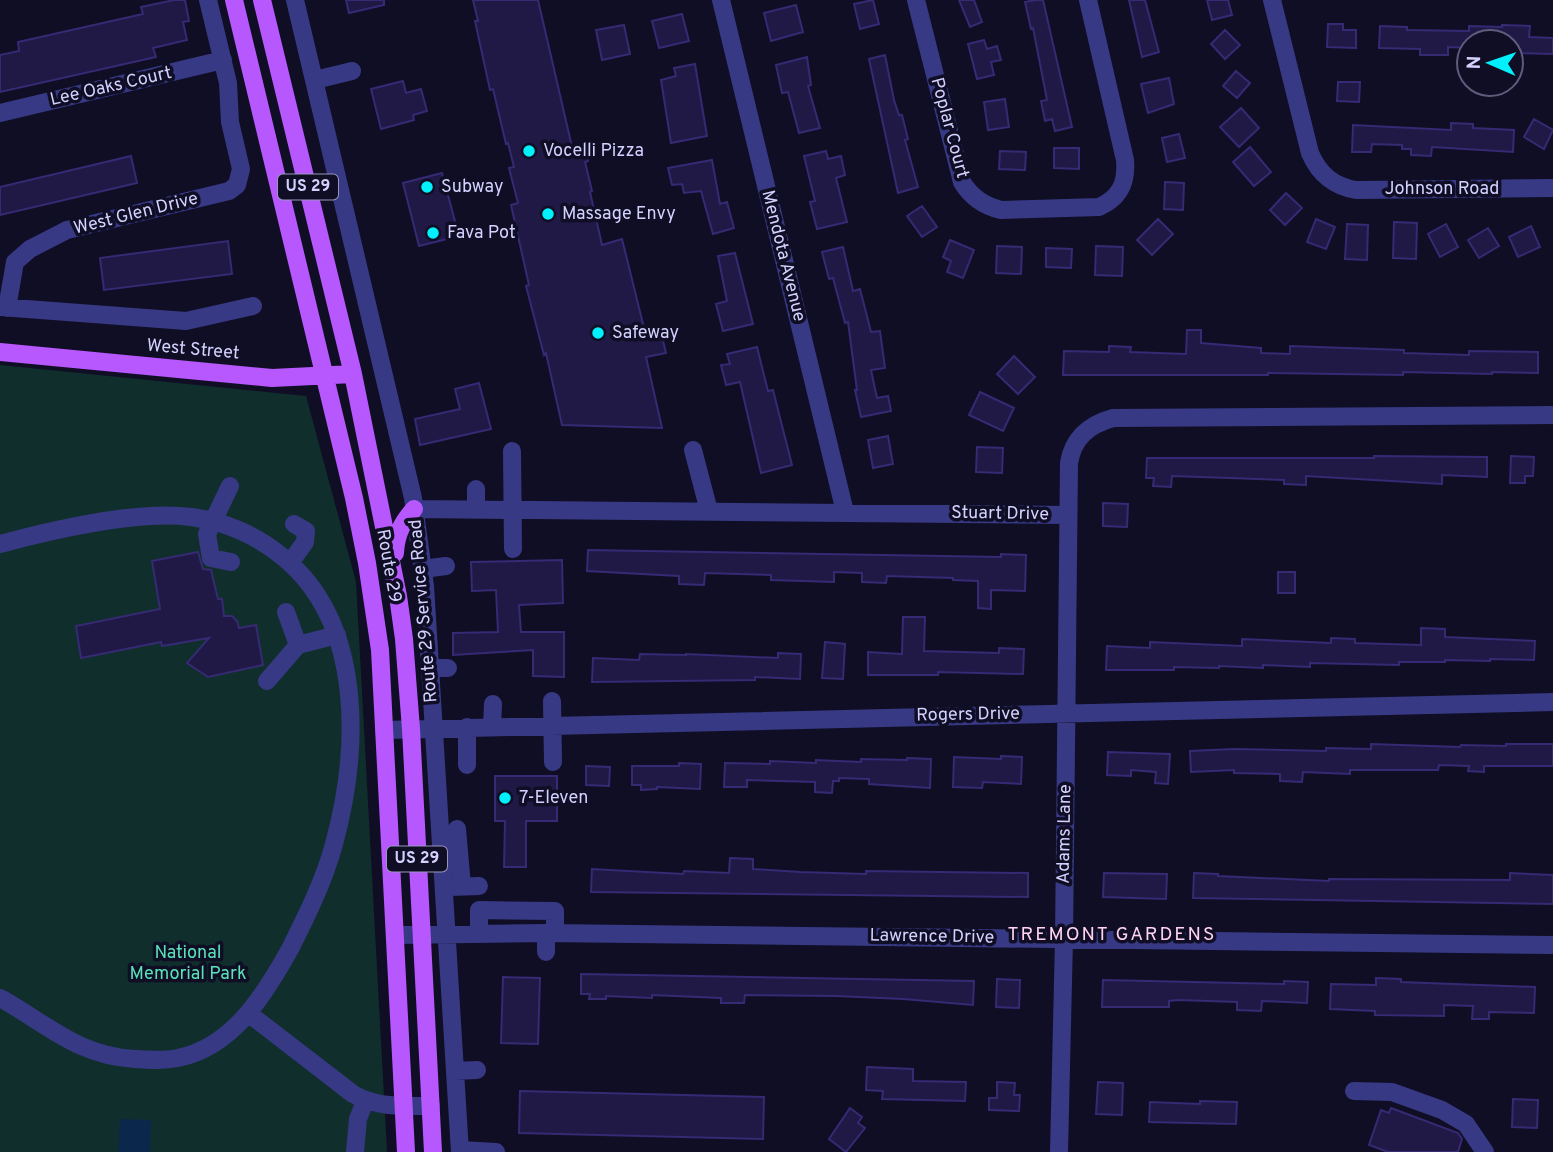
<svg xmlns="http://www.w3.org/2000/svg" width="1553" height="1152" viewBox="0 0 1553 1152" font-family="Overpass,sans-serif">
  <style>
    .green { fill: #102f2c }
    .water { fill: #0b274b }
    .building { fill: #201946; stroke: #352a73; stroke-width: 2 }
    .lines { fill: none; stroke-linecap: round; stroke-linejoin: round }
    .minor { stroke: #373985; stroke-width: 18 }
    .major { stroke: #b758ff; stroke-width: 18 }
    .poi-dot { fill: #00f1fc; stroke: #100e25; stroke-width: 2.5 }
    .labels { text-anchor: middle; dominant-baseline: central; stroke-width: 7; stroke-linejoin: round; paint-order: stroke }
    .shield { fill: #100e25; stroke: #9996be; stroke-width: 2 }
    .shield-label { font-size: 16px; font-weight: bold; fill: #d4d1ff }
    .street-label { font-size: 18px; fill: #d4d1ff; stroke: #100e25 }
    .poi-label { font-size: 18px; fill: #d4d1ff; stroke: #100e25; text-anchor: start }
    .park-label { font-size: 18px; fill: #59e3b9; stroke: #100e25 }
    .neighbourhood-label { font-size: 19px; letter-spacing: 2px; fill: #ffd3f1; stroke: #100e25 }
  </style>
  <rect width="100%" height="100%" fill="#100e25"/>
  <path class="green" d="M0,365L306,396L356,582L387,1152H0Z"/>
  <path class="water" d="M120,1119L151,1120L150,1152H118Z"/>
  <path class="building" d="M174,0H185L189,21L183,22L187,40L153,48L156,57L0,92V55L19,51L18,42L143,14L141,7Z
    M346,0H384V5L349,13Z
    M473,0H538L573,151L585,148L588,161L585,162L592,191L590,192L602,245L622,239L646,336L661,333L666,353L646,357L662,428L562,425L546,353L544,355L526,286L529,285L511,205L518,203L509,168L514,167L508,143L506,144L493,89L490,90L475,21H478Z
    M873,0L879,24L860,29L854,4Z
    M959,0H974L982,22L970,27Z
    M1035,0H1043L1072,127L1055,131L1052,119L1045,121L1041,101L1047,100L1033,28L1031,29L1025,2Z
    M1129,0H1145L1159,52L1142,57Z
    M1207,0H1228L1232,15L1212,20Z
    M796,5L803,32L771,41L764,13Z
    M682,14L689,41L659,48L652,21Z
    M1328,24H1343V30H1356V48L1327,47Z
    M624,25L630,54L602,60L596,30Z
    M1502,25L1530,26L1529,37L1553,38V54L1511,53V42H1469V48L1448,47V55H1420V49L1379,48L1380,26L1407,27V30L1469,31V26L1502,27Z
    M1225,30L1240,45L1225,59L1211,44Z
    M984,40L987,49L997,46L1001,60L991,62L994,75L977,79L968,44Z
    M885,55L894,100L899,115H902L908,139L905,140L918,187L898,193L869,59Z
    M807,57L811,85L808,86L820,128L799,133L788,92L782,93L776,65Z
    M695,64L707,136L671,143L661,80L676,76L674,68Z
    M1236,71L1250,83L1237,98L1223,86Z
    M1169,78L1174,104L1148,113L1141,84Z
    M403,81L406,93L421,89L427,111L413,115L414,120L381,129L371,89Z
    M1338,82H1360L1359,102L1337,101Z
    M1005,99L1009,127L988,130L984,102Z
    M1241,108L1259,128L1239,147L1220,127Z
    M1534,119L1553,130L1544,149L1524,137Z
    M1451,123L1473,124V128L1514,130L1513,152L1432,147L1431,156L1411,155V149H1402V145L1372,144L1371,152H1352L1353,125L1451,130Z
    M1179,134L1185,158L1167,162L1162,138Z
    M1250,147L1271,172L1254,186L1233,162Z
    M1054,148H1079V169L1054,168Z
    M826,151L828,159L841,156L845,175L836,178L847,222L817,229L810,202L815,201L804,156Z
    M1000,151L1026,152L1025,170L999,169Z
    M131,156L137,183L0,215V187Z
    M712,160L720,204L727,202L734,228L713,234L701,191L684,193L682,184L672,185L668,168Z
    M442,173L459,236L419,246L403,183Z
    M1165,182L1184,183L1183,210L1164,209Z
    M1286,193L1302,208L1285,225L1270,210Z
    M922,206L937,227L922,237L907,216Z
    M1158,219L1173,234L1152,255L1137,240Z
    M1316,219L1335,227L1326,249L1307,242Z
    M1394,222L1417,223L1416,259L1393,258Z
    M1347,224L1368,225L1367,260L1345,259Z
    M1446,224L1458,247L1440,257L1428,234Z
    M1531,226L1540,247L1518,257L1509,237Z
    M1488,228L1499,246L1479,258L1468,240Z
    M950,240L974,250L963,278L947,272L951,261L943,257Z
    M228,241L232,274L104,290L100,258Z
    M997,246L1022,247L1021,274L996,273Z
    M1096,246L1123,247L1122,276L1095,275Z
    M843,247L853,291L860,289L871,332L880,331L885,368L871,370L877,398L888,396L891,411L861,417L855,390H857L848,322L845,323L833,278L829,279L822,252Z
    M1046,248L1072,249L1071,268L1046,267Z
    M735,253L753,324L723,331L716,304L727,301L718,256Z
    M1187,330H1201V343L1261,348V353L1290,354V346L1404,350V353L1469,355V351L1538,352V373L1492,372V374L1403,372V375L1268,373V375H1063L1064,351L1109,352V346L1131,347L1130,352L1186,354Z
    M757,347L768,391L773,390L792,465L761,473L740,382L726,385L721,365L730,364L727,354Z
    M1014,356L1035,377L1018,394L997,374Z
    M479,383L491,429L420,445L415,419L460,409L455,389Z
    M980,392L1014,408L1003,431L969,415Z
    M888,436L893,464L873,468L868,440Z
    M977,447L1003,448L1002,473L976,472Z
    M1374,456L1487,457V477L1442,475V484L1306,476V485L1284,484V480L1172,476L1171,487L1153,486L1154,478H1146L1147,458H1374Z
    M1511,456L1534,457L1533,476H1525V483H1510Z
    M1103,503L1128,504L1127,527L1103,526Z
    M588,550L1001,557V554L1026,555L1025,591L991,590V609L978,608V581L953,580V578L887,576L886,583L862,582V573L834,572V582L771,580V575L705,573L704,585L679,584V576L587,571Z
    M198,552L203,569L211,570L218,599H222L224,616H232L237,621L239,628L256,625L263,665L208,677L187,663L209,638L162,646L161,642L81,658L76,626L160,609L152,561Z
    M562,560L563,603L519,605L521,632H564V677L533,676V650L453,655V633L498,632L496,590L472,591L471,562Z
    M1278,572H1295V593H1278Z
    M903,617H925L924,651L999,653V648L1024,649L1023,674L938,672V675H868V652L902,654Z
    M1421,628L1445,629V637L1535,641L1534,660L1490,659V661L1445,660V662H1399V665L1310,663V667L1263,665V668L1219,666V668L1174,667V670H1106L1107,646L1150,648V642L1242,646V639L1331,643V638L1355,639V643L1421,645Z
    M825,642L845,644L843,679L822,678Z
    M778,653L801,654L800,679L755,677V680L592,682L593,658L639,660L640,654L686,655V654L778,658Z
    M1371,744L1460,747L1461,745L1506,746V744H1553V766H1484V772L1468,771L1469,766L1439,765L1438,770H1350V774L1303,772L1302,782L1280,781V774L1234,773V770L1191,772L1190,751L1235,749L1326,751V748L1371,749Z
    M1108,752L1170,754L1168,784L1155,783L1156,772L1131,770V776L1107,775Z
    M1001,756L1022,757L1021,784L983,782L982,788L953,787L954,757L1001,759Z
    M907,758L931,759L930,788L869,784V779L839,778V781H833L832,793L815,792V782L747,780V787H724L725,763L770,764V761L816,763V760L861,762V759L907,760Z
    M679,763L701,764L700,789L657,787V789L641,790V785H632V766H679Z
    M586,766L610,767L609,786L586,785Z
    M495,776H557V821H526V867H504L505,821H495Z
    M730,858L753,859V869L800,872L866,874V871L1028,873V897L591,892L592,869L683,874L684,871L729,873Z
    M1104,873L1167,874L1166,899L1103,897Z
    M1194,873L1218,874V876L1329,881V879L1510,880V873L1553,875V904L1193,898Z
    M581,974L974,981L973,1005L903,999L836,996L745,995L744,1003H721V998L652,995V998L606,996V999H589L590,994H581Z
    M503,977L540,978L538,1044L501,1043Z
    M1376,978L1401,979V982L1535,987L1534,1013L1489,1012V1019H1472L1473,1006L1444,1005V1016L1375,1015V1011L1330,1009L1331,984L1376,985Z
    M997,979L1020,980L1019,1008L996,1007Z
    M1103,980L1284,984V981L1308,982L1307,1003L1262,1001L1261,1011L1237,1010V1002L1178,1000L1169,1001V1007H1102Z
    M867,1067L913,1069V1081L966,1082L965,1101L882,1099L883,1091L866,1090Z
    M997,1082L1015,1083L1014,1095H1020L1019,1111L989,1110V1098H997Z
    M1098,1082L1123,1083L1122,1115L1096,1114Z
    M520,1091L764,1097L763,1139L519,1133Z
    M1513,1099L1538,1100L1537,1128L1512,1127Z
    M1200,1101L1237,1102L1236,1124L1149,1122L1150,1102L1200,1104Z
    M850,1108L862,1117L858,1123L865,1128L846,1152L829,1139Z
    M1391,1108L1458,1133L1462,1139L1458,1152H1388L1369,1145L1381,1110L1389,1113Z"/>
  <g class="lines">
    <path class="minor" d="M295,0L413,498L425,586L460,1152
      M721,0L845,512
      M916,0L962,182C971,197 984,206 1001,210L1099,207C1120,198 1127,183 1125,160L1088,0
      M1272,0L1310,153C1319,174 1333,186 1356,190L1553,188
      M315,80L352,71
      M0,113L223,60
      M0,307L186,321L253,306
      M7,308L15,262L30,249L67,230L229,191L237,185L241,169L230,122L228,83L208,0
      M693,450L709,511
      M512,451L513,549
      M230,486L207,534L211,558L231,562
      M414,509L1068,515
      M476,510V489
      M0,544C52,530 139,510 191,517C225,521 258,536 284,558C365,625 359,752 334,844C324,881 307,915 290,949C265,994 233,1047 178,1058C164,1061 150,1060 135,1059C78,1056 47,1024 0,998
      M290,563L305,542L306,531L294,524
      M423,569L446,566
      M286,612L298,645
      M431,668H448
      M267,681L298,645L337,635
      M552,701L553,762
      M492,727L493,704
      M384,730L1553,702
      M467,765V727
      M457,829L462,886
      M450,887L479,886
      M479,933V910L555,911V933
      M395,935L546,933L1553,945
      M546,952V933
      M248,1013L353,1094C378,1108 403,1106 431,1106
      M455,1071L477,1070
      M1354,1091L1392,1092L1442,1110L1466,1124L1485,1152
      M460,1150L496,1152
      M355,1152L358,1119L365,1101
      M1059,1152L1064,939L1069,463C1073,438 1088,425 1113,418L1553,415"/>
    <path class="major" d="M234,0L354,498L367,563L380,650L406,1152
      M262,0L353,374L398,596L404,639L411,729L433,1152
      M0,352L272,378L353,374
      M395,553C396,534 402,523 414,509"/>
  </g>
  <g class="poi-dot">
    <circle cx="529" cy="151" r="7"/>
    <circle cx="427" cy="187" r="7"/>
    <circle cx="548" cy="214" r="7"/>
    <circle cx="433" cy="233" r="7"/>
    <circle cx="598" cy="333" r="7"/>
    <circle cx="505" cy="798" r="7"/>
  </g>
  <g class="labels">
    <g class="shield">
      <rect x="278" y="174.5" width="60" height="25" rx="5"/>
      <rect x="387" y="846.5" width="60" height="25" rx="5"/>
    </g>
    <g class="shield-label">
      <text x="308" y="187">US 29</text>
      <text x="417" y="859">US 29</text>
    </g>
    <g class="street-label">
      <text transform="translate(111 87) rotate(-13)">Lee Oaks Court</text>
      <text transform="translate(949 128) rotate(75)">Poplar Court</text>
      <text x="1442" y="189">Johnson Road</text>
      <text transform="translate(136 214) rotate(-14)">West Glen Drive</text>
      <text transform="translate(783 256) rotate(76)">Mendota Avenue</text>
      <text transform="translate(193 350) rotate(5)">West Street</text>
      <text transform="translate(1000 514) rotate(1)">Stuart Drive</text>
      <text transform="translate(388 566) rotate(80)">Route 29</text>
      <text transform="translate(424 611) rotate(-95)">Route 29 Service Road</text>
      <text transform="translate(968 715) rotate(-1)">Rogers Drive</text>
      <text transform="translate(1065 834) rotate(-89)">Adams Lane</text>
      <text transform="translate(932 937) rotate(1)">Lawrence Drive</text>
    </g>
    <g class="poi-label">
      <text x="543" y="151">Vocelli Pizza</text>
      <text x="441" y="187">Subway</text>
      <text x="562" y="214">Massage Envy</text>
      <text x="447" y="233">Fava Pot</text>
      <text x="612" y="333">Safeway</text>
      <text x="519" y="798">7-Eleven</text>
    </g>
    <g class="park-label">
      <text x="188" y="953">National<tspan x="188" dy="21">Memorial Park</tspan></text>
    </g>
    <g class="neighbourhood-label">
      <text x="1112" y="935">TREMONT GARDENS</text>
    </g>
  </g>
  <g transform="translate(1490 63) rotate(272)"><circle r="33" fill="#100e25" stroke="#5e5c7c" stroke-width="2"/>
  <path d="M0-5L12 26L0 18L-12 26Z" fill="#00f1fc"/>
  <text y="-10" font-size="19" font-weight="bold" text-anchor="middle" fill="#d4d1ff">N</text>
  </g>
</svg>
